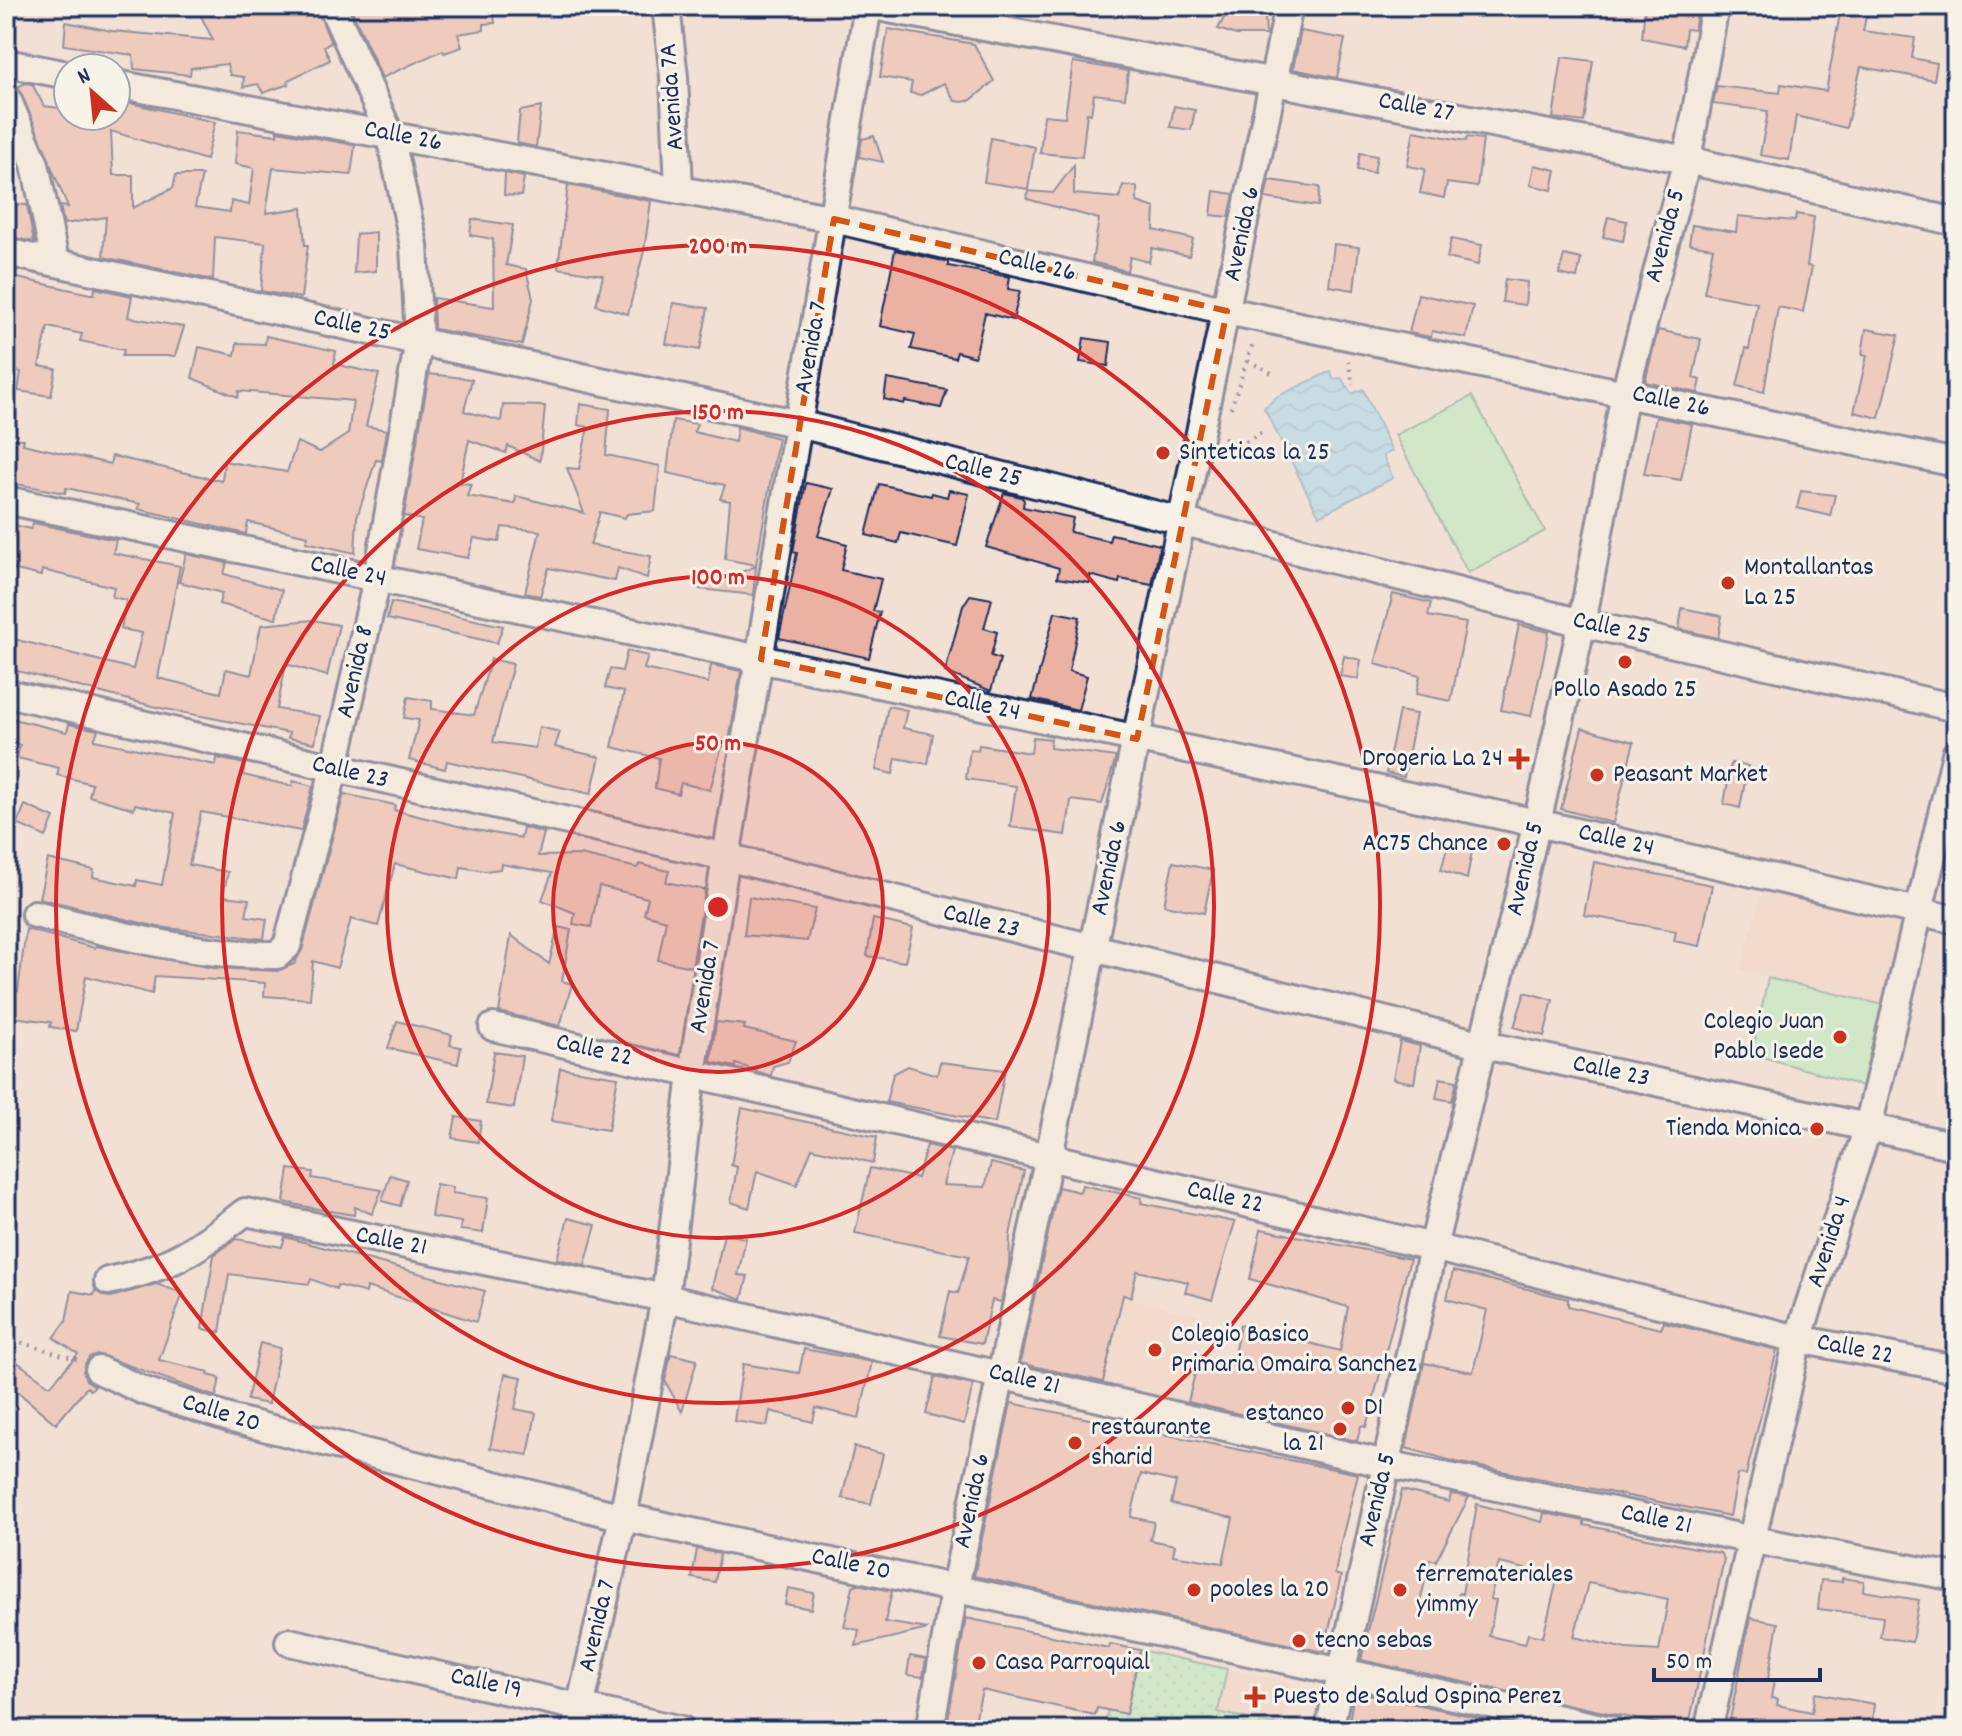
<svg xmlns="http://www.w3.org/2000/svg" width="1962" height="1736" viewBox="0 0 1962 1736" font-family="Dekko,sans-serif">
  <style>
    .built { fill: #f1d2c6 }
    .grass { fill: url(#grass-dots); stroke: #628f8c; stroke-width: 2 }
    .pitch { fill: #a8efbb; stroke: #628f8c; stroke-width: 2 }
    .water { fill: url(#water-waves); stroke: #6394b9; stroke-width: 2 }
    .building { fill: #ebb2a4; stroke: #1b2f5e; stroke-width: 2; fill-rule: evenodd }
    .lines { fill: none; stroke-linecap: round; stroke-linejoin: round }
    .minor-casing { stroke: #1b2f5e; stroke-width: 32 }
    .path { stroke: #1b2f5e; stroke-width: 4; stroke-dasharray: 2 6; stroke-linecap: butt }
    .minor { stroke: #f7f3e8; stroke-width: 26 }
    .marked { fill: none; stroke: #d45514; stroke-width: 6; stroke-dasharray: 16 10; stroke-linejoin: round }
    .ring { fill: none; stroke: #d62828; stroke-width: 4 }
    .poi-dot { fill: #c8321e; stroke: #f7f3e8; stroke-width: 3 }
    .labels { text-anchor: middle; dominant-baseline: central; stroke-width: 6; stroke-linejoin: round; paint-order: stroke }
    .street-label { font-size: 26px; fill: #1b2f5e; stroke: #f7f3e8 }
    .poi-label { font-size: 26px; fill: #1b2f5e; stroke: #f7f3e8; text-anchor: start }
    .centre { fill: #d62828; stroke: #f7f3e8; stroke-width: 4 }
    .ring-label { font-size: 24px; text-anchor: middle; font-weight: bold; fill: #d62828; stroke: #f7f3e8; stroke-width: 6; stroke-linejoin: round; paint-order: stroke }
  </style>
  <defs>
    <pattern id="grass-dots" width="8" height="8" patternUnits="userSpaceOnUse" patternTransform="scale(2)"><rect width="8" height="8" fill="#a8efbb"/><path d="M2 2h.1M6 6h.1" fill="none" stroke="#90cda3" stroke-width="1.8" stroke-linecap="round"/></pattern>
    <pattern id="water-waves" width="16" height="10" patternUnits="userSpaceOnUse" patternTransform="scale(2)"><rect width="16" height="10" fill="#93d7f5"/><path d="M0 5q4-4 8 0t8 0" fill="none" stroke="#7eb9d4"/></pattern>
  </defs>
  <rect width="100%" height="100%" fill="#f3e0d4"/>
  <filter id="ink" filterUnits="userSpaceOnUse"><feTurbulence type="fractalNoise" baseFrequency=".0125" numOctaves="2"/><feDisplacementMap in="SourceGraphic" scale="16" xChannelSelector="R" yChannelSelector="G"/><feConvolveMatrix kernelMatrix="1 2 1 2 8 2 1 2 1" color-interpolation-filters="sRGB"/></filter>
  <g filter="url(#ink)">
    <path class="built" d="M1764,888L1905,918L1885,1006L1740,970Z
      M1438,1297L1484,1309L1469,1371L1424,1363Z
      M1123,1298L1208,1318L1187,1406L1102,1386Z
      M1227,1669L1292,1683L1282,1726L1217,1712Z"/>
    <path class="grass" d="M1140,1650L1227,1669L1218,1712L1299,1730H1103L1108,1710L1126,1713Z"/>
    <path class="pitch" d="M1472,396L1545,531L1468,573L1395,435Z
      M1768,978L1884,1005L1862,1086L1752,1054Z"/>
    <path class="water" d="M1331,371L1333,379L1341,378L1352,394L1363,389L1392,451L1383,456L1393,478L1319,516L1264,408L1278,396Z"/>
    <path class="building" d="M196,6H316L331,43L324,46L330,60L288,80L289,84L263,93L258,84L243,87L244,77L230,75L227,64L191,68L190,75L134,69L133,55L64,45L66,22L112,31L213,40Z
      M350,6H493L495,23L484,24V30L458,34L462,47L444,53L443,50L382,78Z
      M1645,6H1699L1694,30L1686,29L1684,46L1642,38Z
      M1841,8L1867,12L1863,31L1915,38L1912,58L1937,63L1934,80L1861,67L1846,128L1796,116L1789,160L1760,155L1768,111L1713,104L1717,86L1780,93L1781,84L1826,91Z
      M1226,14L1265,17L1266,35H1236L1218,29Z
      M888,29L974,44L994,81L971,100L963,102L955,101L944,83L921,95L910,93L912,82L880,77Z
      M1301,31L1345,39L1337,78L1293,69Z
      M1562,57L1593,61L1584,122L1553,118Z
      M1073,62L1128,71L1125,98L1094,94L1091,114L1087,113L1082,157L1040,153L1044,115L1065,117Z
      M25,83L32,84L44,106L68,109V116H116V100L215,122L206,160L111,131L113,175H133V208L173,188L176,175H202L195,207L230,212L231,201L249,205L254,168L235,164L238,130L277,135V131L355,145L351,175L273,168L266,213L302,208L305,245H308L301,298L261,291L265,243L215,237L213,280L103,257L106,217L64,224L60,206L68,207L18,87Z
      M1174,106L1195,110L1191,130L1170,127Z
      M541,107L536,147L517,143L520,111Z
      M1414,131L1466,141L1467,137L1483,139L1477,187L1447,183L1444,198L1420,193L1425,169L1407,166Z
      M874,136L883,162L859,157L862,139Z
      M991,138L1035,147L1028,189L984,182Z
      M1360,153L1377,156L1374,173L1357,170Z
      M1074,165V194L1119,198L1123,185L1137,187V202L1155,208L1154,230L1193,239L1189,256L1152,248L1149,262L1130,257L1127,271L1092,262L1099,219L1027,199L1028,191L1053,193Z
      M1534,165L1556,170L1552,190L1530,185Z
      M505,173L524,177L521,196L504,195Z
      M1269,180L1320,187L1318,206L1265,198Z
      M568,185L651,201L644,251L628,314L596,305L603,275L558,268Z
      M1214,191L1234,194L1229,217L1211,215Z
      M6,204L27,205L34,242L6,236Z
      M1796,214L1814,217L1807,266L1812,267L1803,312L1778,307L1764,392L1737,386L1746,348L1749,349L1757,303L1704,293L1713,248L1689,244L1692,225L1736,232L1738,216L1795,221Z
      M1608,217L1627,221L1623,241L1603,237Z
      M472,219L513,225L506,265L526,269L533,299L522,345L434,329L433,298L494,307L493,239L470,235Z
      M376,232V271L354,273L356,234Z
      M1451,239L1482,245L1478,265L1447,258Z
      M1334,244L1359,247L1354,290L1329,286Z
      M895,250L948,262V266L1010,277L1008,289L1020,291L1013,320L985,313L975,357L957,352L955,358L911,349L915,334L880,326Z
      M1564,255L1581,259L1577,278L1559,274Z
      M13,277L90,294H94L95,288L132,296L128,317L184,327L175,356H122L124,350L80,341L82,334L48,327L39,366L56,369L51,396L18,391L21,372L15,371L14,353H6V284L11,283Z
      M1505,279L1527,282L1525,305L1502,302Z
      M1418,294L1473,306L1466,338L1432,331L1431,337L1409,333Z
      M673,303L708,308L700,350L666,344Z
      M1866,329L1899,335L1879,418L1854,412L1867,355L1862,354Z
      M1658,330L1701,339L1693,378L1701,380L1698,393L1645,382Z
      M266,336L336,351L334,364L379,374L366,426L387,430L382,461L376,460L357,517L355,553L306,542L308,536L248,522L246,534L138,509L140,504L99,495L66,488L65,493L6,482V438L24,439L23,444L110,464L112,456L222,481L224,461L287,472L297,442L320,452L348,434L353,401L239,391L238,397L192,378L199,347L235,355L237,343L265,344Z
      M1084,338L1111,342L1108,366L1080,362Z
      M429,374L472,379L464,411L501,421L503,405L545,406L540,461L508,446L506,453L469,440L460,483L471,484L467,496L515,504L516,496L584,513L567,468L579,469L588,427L578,425L580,404L610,409L606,455L660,466L655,511L627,514L625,518L600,512L590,545L651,556L647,578L618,568L615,581L549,568L540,596L525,593L540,531L502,527L499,542L474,538L468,558L416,549L422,520L404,516Z
      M887,379L926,386L947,390L941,408L905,401L904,404L884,399Z
      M1656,417L1692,424L1681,480L1644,474Z
      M673,420L697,424L694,432L735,442L737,427L778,438L756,565L725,559L730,501L720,499L725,485L667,473Z
      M806,483L833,489L818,536L847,544L841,570L881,579L873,611L880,612L869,658L779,638L797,553L793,552Z
      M879,484L931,496L932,493L947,497L949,490L969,494L957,546L901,533L898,543L866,535Z
      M1801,491L1835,495L1830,516L1797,508Z
      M1004,493L1021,497L1024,500L1023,507L1073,518L1070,532L1109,541L1111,534L1160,545L1152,585L1120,579L1119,583L1090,575V583L1057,578L1059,568L986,547Z
      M6,523L31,529L33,523L116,540L113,553L180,566L158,678L221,693L226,669L251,675L261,625L313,620L339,625L327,676L286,664L277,709L320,716L315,743L288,738L289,733L160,708L6,668V637L133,669L142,633L121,629L126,600L112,597L114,587L42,570L41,576L12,569L13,566L6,565Z
      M186,554L227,563L224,574L282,590L276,619L219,604L222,593L179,582Z
      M756,566L753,595L699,589Z
      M1393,594L1431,603L1428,616L1466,623L1451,701L1416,694L1420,676L1375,664Z
      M970,595L992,599L984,628L997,632L991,656L1000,659L991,691L945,672L963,606Z
      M391,602L503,626L497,643L387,619Z
      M1682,608L1722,616L1718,638L1679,629Z
      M1055,612L1080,617L1069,671L1087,676L1078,710L1032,699Z
      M1519,625L1549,632L1531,716L1501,710Z
      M627,651L648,656L644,669L708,683L711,665L741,671L728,747L722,746L710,790L681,783L678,794L655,788L659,758L612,747L624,692L605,688L610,669L622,671Z
      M1344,656L1361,660L1358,679L1340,676Z
      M491,659L513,664L493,742L535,748L539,727L560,732L555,747L600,757L591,794L447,761L445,769L409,760L419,720L404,718L408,697L432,701V709L474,715Z
      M888,706L907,710L903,728L933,734L928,764L896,758L893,774L876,770Z
      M1399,711L1416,714L1404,777L1386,773Z
      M9,718L67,732L69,724L98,730L94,740L216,765L217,758L245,764L243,775L292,786L293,781L313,786L301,831L201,812L189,865L228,872L223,896L249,899L246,916L267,919L264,939L158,927L39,898L48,859L94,870L93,877L136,886L137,880L162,885L175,813L135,804L134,809L89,796L92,784L57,775L59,768L17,758L20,745L6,742Z
      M1582,728L1634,742L1613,823L1561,809Z
      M1033,737L1051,739L1050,748L1116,757L1102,804L1071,800L1066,835L1010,827L1016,786L966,779L970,749L978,750L979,745L1031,753Z
      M1731,763L1748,766L1740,808L1724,804Z
      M344,794L395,805L394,810L470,829L521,838L523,827L544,833L538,856L580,855L638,868L639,864L669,871L666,882L705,890L692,967L658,960L666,920L644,914L648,898L599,886L591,927L573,924L575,913L542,900L552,873L501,864L500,869L485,871L461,867L459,879L395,864L378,926L351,919L337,968L313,961L310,999L264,996L265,983L155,976L152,994L86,976L76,1031L50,1027L51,1022L6,1016V989L18,991L26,929L95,948L96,946L213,968L277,971L294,964L302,950Z
      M25,805L54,818L46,837L17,824Z
      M1447,848L1472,851L1467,879L1441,870Z
      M1173,862L1213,870L1204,913L1164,905Z
      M1594,862L1712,885L1700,946L1674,941L1676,931L1584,915Z
      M749,897L815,909L807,941L744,935Z
      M873,919L913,928L905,962L867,956Z
      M558,927L571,930L562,981L572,984L560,1026L499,1012L511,935L549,964Z
      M1525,992L1553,1000L1544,1036L1514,1027Z
      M397,1021L452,1035L450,1045L461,1047L458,1064L388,1048Z
      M716,1022L745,1025L744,1029L796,1041L788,1062L773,1066L771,1076L736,1064V1067L711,1062Z
      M1400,1041L1420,1046L1414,1083L1393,1079Z
      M494,1052L522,1056L514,1108L486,1104Z
      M940,1062L1005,1070L995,1123L886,1102L893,1074L908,1066L937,1075Z
      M560,1068L618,1077L608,1130L551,1121Z
      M1440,1078L1457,1081L1452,1101L1436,1098Z
      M742,1108L877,1137L873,1163L812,1148L797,1185L757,1171L749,1208L731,1202L737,1167L731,1165Z
      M456,1117L481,1121L478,1142L452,1138Z
      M927,1145L952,1151L943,1185L985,1187L991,1163L1024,1171L1010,1235L1009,1265L1001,1302L992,1300L982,1344L940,1336L950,1291L958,1293L969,1256L855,1233L870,1168L917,1178Z
      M289,1169L313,1172L312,1178L382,1190L372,1214L355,1207L354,1215L312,1208L284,1202Z
      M390,1175L407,1180L400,1206L382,1201Z
      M436,1184L453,1187L452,1193L488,1198L483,1233L460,1230L461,1222L431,1217Z
      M1082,1185L1142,1198L1141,1203L1235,1222L1212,1300L1185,1292L1188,1282L1137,1271L1131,1297L1123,1295L1103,1382L1020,1363L1058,1187L1080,1192Z
      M568,1218L596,1225L585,1265L557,1259Z
      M1261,1229L1410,1259L1366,1427L1361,1426L1357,1441L1188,1402L1199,1357L1232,1364L1240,1325L1340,1351L1348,1307L1250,1279Z
      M724,1234L746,1238L738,1275L748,1276L742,1299L712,1288Z
      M285,1237L485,1291L476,1322L367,1287L366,1293L337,1285L336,1289L311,1279L309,1284L229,1274L220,1332L202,1329L214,1255L236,1239L282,1247Z
      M1453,1271L1568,1299V1306L1631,1322L1661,1329L1664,1322L1777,1350L1746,1475L1738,1474L1730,1516L1456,1462L1406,1448L1424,1363L1473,1372L1487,1310L1447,1299Z
      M156,1284L183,1293L159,1360L209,1372L208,1375L220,1378L216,1397L97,1354L89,1357L83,1371L86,1380L95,1386L90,1390L87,1387L56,1424L6,1382V1354L50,1386L78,1354L54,1338L66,1321L72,1291L94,1295L95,1289L103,1296L111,1297Z
      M260,1343L280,1348L268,1404L247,1400Z
      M804,1349L872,1362L859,1418L816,1408L813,1422L770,1411L767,1426L734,1421L743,1364L799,1373Z
      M671,1354L697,1360L682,1412L665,1381Z
      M505,1374L522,1377L515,1409L536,1413L528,1455L490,1448Z
      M935,1377L973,1385L964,1424L926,1414Z
      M1011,1403L1358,1474L1340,1546L1335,1574L1341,1576L1324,1652L974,1576ZM1141,1474L1176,1482L1171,1504L1233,1518L1223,1563L1173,1555L1175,1545L1150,1540L1154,1522L1131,1517Z
      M854,1447L883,1454L871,1504L842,1498Z
      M1402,1490L1449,1502L1451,1494L1469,1497L1436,1561L1430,1559L1420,1603L1456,1610L1459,1593L1462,1594L1477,1504L1542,1522L1544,1513L1584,1521V1525L1720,1553L1724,1559L1688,1730L1361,1660ZM1499,1563L1558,1576L1543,1637L1528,1634L1525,1644L1489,1636L1496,1600L1490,1599ZM1588,1583L1668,1599L1659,1651L1626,1649L1574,1637Z
      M697,1549L720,1554L715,1582L692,1578Z
      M1842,1578L1864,1581L1863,1591L1919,1600L1912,1642L1880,1637L1883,1617L1818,1609L1821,1580L1842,1582Z
      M857,1584L892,1591L885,1622L928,1629L856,1646L859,1630L844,1627L853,1586Z
      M788,1588L814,1593L811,1609L785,1604Z
      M966,1618L1109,1648L1110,1644L1140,1650L1126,1714L1097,1708L1095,1715L982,1690L973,1730H946Z
      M1750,1618L1778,1623L1768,1680L1774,1681L1771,1698L1778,1699L1777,1705L1812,1712L1815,1693L1874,1704L1871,1730H1728Z
      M910,1656L926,1659L923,1677L907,1675Z
      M1354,1691L1480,1718L1478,1730H1348Z"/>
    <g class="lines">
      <defs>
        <path id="minor" d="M666,6L674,77L679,188
          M873,6L1687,160L1956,222
          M6,63L68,75
          M116,84L834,219L1227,311L1956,463
          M6,96L35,164L55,261
          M6,252L799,424L1582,623L1956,708
          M6,500L1537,823L1956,920
          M6,693L726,857L1484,1045L1956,1146
          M35,914C116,934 193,956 277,955L287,946L334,770L377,579L419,340L414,245L390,135L332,6
          M493,1027L1433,1247L1798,1339L1956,1369
          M108,1281C170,1268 195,1251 245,1212L665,1298L1386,1464L1753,1540L1956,1577
          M99,1370L142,1390L232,1419L623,1517L1611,1730
          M289,1642L682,1730
          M575,1730L623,1517L665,1298L692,1074L726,857L868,6
          M930,1730L955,1586L1049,1156L1289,6
          M1329,1730L1433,1247L1537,823L1582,623L1625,393L1687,160L1715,6
          M1708,1730L1798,1339L1868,1127L1956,754"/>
      </defs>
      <use href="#minor" class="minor-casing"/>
      <path class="path" d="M1248,361L1274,374
        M1348,361L1353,385
        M1231,408L1254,340
        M1224,438L1241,445L1264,431
        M6,1338L79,1360"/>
      <use href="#minor" class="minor"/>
    </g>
  </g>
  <path d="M0 0H1962V1736H0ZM834,219L1227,311L1137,739L761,659Z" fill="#f3e0d4" fill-opacity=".55" fill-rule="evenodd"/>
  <path class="marked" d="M834,219L1227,311L1137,739L761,659Z"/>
  <circle cx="718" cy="907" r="165" fill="#d62828" fill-opacity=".12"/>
  <g class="ring">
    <circle cx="718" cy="907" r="165"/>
    <circle cx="718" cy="907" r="331"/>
    <circle cx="718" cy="907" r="496"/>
    <circle cx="718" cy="907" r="662"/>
  </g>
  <g class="poi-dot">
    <circle cx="1163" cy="453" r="8"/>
    <circle cx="1728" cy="583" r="8"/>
    <circle cx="1625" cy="662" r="8"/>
    <path d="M1515 747h8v8h8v8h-8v8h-8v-8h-8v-8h8z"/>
    <circle cx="1597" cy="775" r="8"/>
    <circle cx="1504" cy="844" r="8"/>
    <circle cx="1840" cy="1037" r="8"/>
    <circle cx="1817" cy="1129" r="8"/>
    <circle cx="1155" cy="1350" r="8"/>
    <circle cx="1348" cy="1408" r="8"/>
    <circle cx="1340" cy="1429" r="8"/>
    <circle cx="1075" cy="1443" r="8"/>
    <circle cx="1194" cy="1590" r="8"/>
    <circle cx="1400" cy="1590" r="8"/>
    <circle cx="1299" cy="1641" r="8"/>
    <circle cx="979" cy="1663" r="8"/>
    <path d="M1251 1685h8v8h8v8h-8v8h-8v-8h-8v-8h8z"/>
  </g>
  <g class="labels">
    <g class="street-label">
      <text transform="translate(673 97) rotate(-94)">Avenida 7A</text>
      <text transform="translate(1416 108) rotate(11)">Calle 27</text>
      <text transform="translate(403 137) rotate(11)">Calle 26</text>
      <text transform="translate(1243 234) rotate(-78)">Avenida 6</text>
      <text transform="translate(1666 236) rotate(-75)">Avenida 5</text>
      <text transform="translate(1037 266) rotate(13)">Calle 26</text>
      <text transform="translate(352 326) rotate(12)">Calle 25</text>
      <text transform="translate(812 348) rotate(-80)">Avenida 7</text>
      <text transform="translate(1671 402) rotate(12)">Calle 26</text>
      <text transform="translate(983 471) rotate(14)">Calle 25</text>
      <text transform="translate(348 572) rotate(12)">Calle 24</text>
      <text transform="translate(1611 629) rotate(13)">Calle 25</text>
      <text transform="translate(356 672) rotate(-77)">Avenida 8</text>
      <text transform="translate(982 706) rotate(12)">Calle 24</text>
      <text transform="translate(350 773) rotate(13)">Calle 23</text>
      <text transform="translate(1616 841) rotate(13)">Calle 24</text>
      <text transform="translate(1110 868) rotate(-78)">Avenida 6</text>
      <text transform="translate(1526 869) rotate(-77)">Avenida 5</text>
      <text transform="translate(981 922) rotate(14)">Calle 23</text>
      <text transform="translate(706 987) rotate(-81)">Avenida 7</text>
      <text transform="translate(594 1051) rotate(13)">Calle 22</text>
      <text transform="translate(1611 1072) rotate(12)">Calle 23</text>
      <text transform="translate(1225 1198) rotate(13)">Calle 22</text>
      <text transform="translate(391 1242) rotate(11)">Calle 21</text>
      <text transform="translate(1830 1242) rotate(-72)">Avenida 4</text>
      <text transform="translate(1855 1350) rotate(11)">Calle 22</text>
      <text transform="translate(1024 1380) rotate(13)">Calle 21</text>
      <text transform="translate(221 1414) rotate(17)">Calle 20</text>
      <text transform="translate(1378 1500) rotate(-77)">Avenida 5</text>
      <text transform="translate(973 1501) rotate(-78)">Avenida 6</text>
      <text transform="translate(1656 1520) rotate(12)">Calle 21</text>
      <text transform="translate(851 1565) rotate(12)">Calle 20</text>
      <text transform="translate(598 1626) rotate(-77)">Avenida 7</text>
      <text transform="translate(486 1684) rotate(12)">Calle 19</text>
    </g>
    <g class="poi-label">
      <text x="1179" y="453">Sinteticas la 25</text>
      <text x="1744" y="568">Montallantas<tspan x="1744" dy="30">La 25</tspan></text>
      <text x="1625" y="690" text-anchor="middle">Pollo Asado 25</text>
      <text x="1503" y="759" text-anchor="end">Drogeria La 24</text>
      <text x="1613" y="775">Peasant Market</text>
      <text x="1488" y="844" text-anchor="end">AC75 Chance</text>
      <text x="1824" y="1022" text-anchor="end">Colegio Juan<tspan x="1824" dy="30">Pablo 1sede</tspan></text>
      <text x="1801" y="1129" text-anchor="end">Tienda Monica</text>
      <text x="1171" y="1335">Colegio Basico<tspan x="1171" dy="30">Primaria Omaira Sanchez</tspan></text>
      <text x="1364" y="1408">D1</text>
      <text x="1324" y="1414" text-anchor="end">estanco<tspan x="1324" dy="30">la 21</tspan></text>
      <text x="1091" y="1428">restaurante<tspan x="1091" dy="30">sharid</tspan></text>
      <text x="1416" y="1575">ferremateriales<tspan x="1416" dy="30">yimmy</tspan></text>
      <text x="1210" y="1590">pooles la 20</text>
      <text x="1315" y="1641">tecno sebas</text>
      <text x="995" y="1663">Casa Parroquial</text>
      <text x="1273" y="1697">Puesto de Salud Ospina Perez</text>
    </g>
  </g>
  <circle cx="718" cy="907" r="12" class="centre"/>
  <g class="ring-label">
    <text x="718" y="253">200 m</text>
    <text x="718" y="419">150 m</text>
    <text x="718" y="584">100 m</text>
    <text x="718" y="750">50 m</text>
  </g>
  <rect width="1962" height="1736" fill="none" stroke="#f7f3e8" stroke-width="32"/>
  <rect x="16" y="16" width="1930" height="1704" fill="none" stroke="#1b2f5e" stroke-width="3" filter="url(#ink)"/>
  <g transform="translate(92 92) rotate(333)"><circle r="38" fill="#f7f3e8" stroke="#9fa5b1" stroke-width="2"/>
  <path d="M0-6L14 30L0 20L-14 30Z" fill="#c8321e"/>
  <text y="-12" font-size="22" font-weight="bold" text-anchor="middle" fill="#1b2f5e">N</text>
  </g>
  <path d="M1654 1668v12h166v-12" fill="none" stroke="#1b2f5e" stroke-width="4"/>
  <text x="1666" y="1668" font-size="24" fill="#1b2f5e" stroke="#f7f3e8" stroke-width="6" paint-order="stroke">50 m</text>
</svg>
